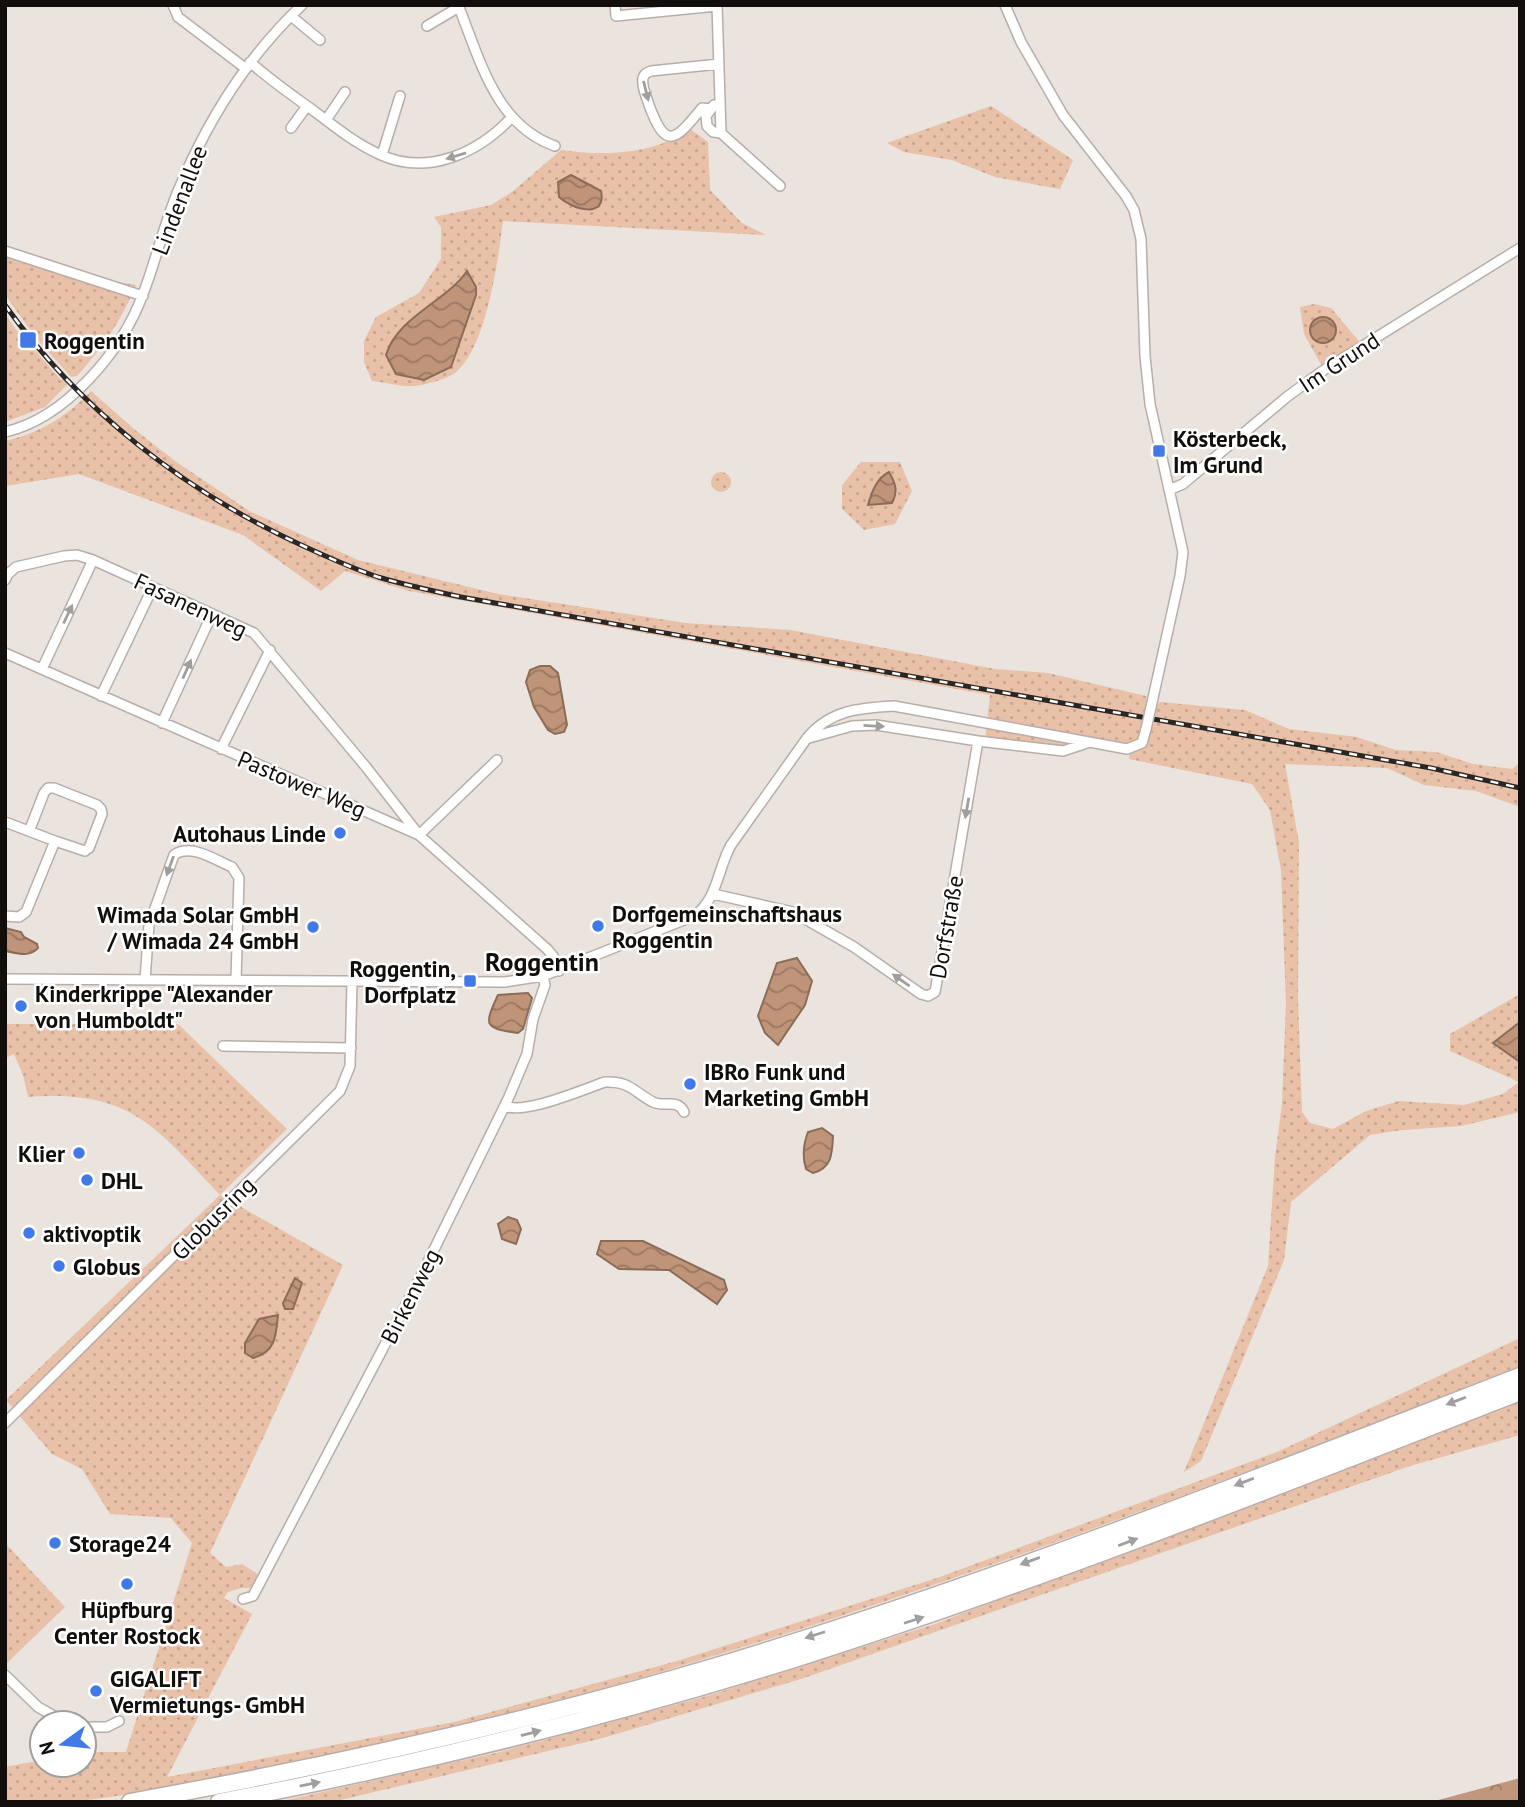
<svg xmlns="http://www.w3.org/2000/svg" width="1525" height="1807" viewBox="0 0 1525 1807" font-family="'PT Sans',sans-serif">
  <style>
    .grass { fill: url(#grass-dots) }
    .forest { fill: url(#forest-crowns) }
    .water { fill: url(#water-waves); stroke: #8b6c58; stroke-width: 2 }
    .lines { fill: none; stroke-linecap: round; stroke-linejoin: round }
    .minor-casing { stroke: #b7aea9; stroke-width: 12 }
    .motorway-casing { stroke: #b7aea9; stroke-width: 19 }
    .minor { stroke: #fff; stroke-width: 9 }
    .motorway { stroke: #fff; stroke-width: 16 }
    .rail-casing { stroke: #2a2624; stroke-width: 5 }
    .rail { stroke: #fff; stroke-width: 2.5; stroke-dasharray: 8; stroke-linecap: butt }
    .minor-bridge-casing { stroke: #b7aea9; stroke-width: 12; stroke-linecap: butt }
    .minor-bridge { stroke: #fff; stroke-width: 9 }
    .oneway { fill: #a09f9e }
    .poi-dot { fill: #4279e9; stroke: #fff; stroke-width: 2.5 }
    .labels { text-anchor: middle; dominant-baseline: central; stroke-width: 5; stroke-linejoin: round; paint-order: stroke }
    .street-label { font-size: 23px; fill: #110e0c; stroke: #fff }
    .poi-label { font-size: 23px; font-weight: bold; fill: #110e0c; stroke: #fff; text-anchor: start }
    .quarter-label { font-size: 26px; font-weight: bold; fill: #110e0c; stroke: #fff }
  </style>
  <defs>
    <pattern id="grass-dots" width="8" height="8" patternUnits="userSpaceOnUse" patternTransform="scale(1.75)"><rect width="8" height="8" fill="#e9c0a8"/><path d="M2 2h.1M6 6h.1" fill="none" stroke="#c7a48f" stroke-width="1.8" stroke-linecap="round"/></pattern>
    <pattern id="forest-crowns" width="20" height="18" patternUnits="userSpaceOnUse" patternTransform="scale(1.75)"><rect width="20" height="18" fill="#c2967c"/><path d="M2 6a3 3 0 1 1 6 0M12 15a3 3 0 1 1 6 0" fill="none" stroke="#9c7964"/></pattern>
    <pattern id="water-waves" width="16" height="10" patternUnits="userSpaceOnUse" patternTransform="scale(1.75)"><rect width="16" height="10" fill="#bf9479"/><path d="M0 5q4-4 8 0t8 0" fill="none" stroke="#9a7762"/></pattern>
  </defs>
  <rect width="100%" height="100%" fill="#ebe3dd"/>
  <path class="grass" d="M991,106L1073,160L1060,189L995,177L952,160L904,152L887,143Z
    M690,129L708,142L710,190L742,223L766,235L503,221C498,260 487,347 455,373C447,379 425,385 414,386C401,387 385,382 372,381L364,362V341L376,317L419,293L441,259V227L434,217L491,205L512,192L561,150C594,155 635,155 666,142C674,139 683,133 690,129Z
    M5,248L111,281L136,285C122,320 102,348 77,376L71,377L36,338L5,295Z
    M1314,304L1331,308L1362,345L1323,368L1304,334L1300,307Z
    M5,314L31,351L34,349L61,380L63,379L68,384L45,407L5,422Z
    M91,391L134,429L175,461L251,512L358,560L498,594L686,623L790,630L995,669L1048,673L1146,696L1148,706L1155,708L1160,702L1245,710L1289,729L1357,737L1396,750L1436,752L1473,764L1512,769L1520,763V807L1476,791L1424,785L1387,768L1285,764L1299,843L1298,999L1302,1112L1310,1123L1333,1129L1366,1111L1399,1101L1464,1105L1503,1094L1519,1082L1450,1051V1034L1520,994V1022L1494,1043L1520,1062V1112L1461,1126L1402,1130L1370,1135L1291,1202L1284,1260L1201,1461L1184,1472L1268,1266L1275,1157L1282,1104L1286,1003L1281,870L1270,810L1252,784L1129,759V744L1077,739L1074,747L1065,749L985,740L990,695L409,591L345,571L321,591L243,535L79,474L5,486V441C40,433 66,417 91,391Z
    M861,462H900L912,491L895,524L864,530L842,509V485Z
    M711 482a10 10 0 1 1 20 0a10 10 0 1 1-20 0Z
    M5,1024H178L287,1129L220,1195L343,1265L210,1553L226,1567L242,1564L259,1575L253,1588H241L228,1592L224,1598L252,1614L167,1777L454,1722L677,1661L940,1577L1277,1452L1520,1338V1367C1156,1507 793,1649 412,1737C345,1753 278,1766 210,1779C166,1787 121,1797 77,1801C53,1804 29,1802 5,1802V1767L42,1760V1765H84V1752H126L192,1543L171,1518L110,1514L82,1469L52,1454L6,1400L220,1195C155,1126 130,1089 28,1097L23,1075L14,1054L5,1058Z
    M1520,1401V1435L1410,1466L801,1679L603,1738L332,1802H278L500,1752L707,1696L935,1624Z
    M5,1543L65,1607L5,1665Z"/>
  <path class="forest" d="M1520,1778V1802H1431Z"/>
  <path class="water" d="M571,175L601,191C607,219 573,210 559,197L558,182Z
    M467,271L476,287V295L451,367L424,380L396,374L386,355C398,316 446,302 467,271Z
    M1310 330a13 13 0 1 1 26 0a13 13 0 1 1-26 0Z
    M889,472C896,484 898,491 892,503L868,505C872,491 877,478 889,472Z
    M540,666H550L558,673L567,725L564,732L555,734L548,730L534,707L526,682L530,670Z
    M5,928L21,932L24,937L37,944L38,948C30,958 16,953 5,951Z
    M797,958L812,981L805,1005L778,1045L765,1033L758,1016L777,963Z
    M528,993L532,998L523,1029L518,1033C485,1028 483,1027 498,995Z
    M1520,1022V1062L1493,1043Z
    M822,1128L833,1136C832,1154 832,1168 813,1173L806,1169C802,1156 803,1145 808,1132Z
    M508,1217L517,1220L521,1229L516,1244L502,1239L498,1224Z
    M601,1241H643L724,1280L727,1290L717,1304L669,1270L619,1269L597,1254Z
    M295,1278L302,1283L293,1309H285L283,1303Z
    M278,1315C276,1335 276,1352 253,1358L245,1353V1343L259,1319Z"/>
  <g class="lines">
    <defs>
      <path id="minor" d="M173,5L178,17L245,68
        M458,5C480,59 495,125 555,146
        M615,5L616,16L717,6
        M717,5L721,133L780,186
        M1005,5L1021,42L1063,115L1126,196L1134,210L1141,239L1145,356L1150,404L1183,552L1180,576L1151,707
        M291,16L320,40
        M427,26L459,7
        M250,62C270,80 292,95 314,111C335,127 356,144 381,155C428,176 478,153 511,118
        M714,105L706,116L707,126L713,132L721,133
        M711,109L702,108C675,141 666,151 649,105C647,97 641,87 643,78C645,73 646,73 651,71L719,64
        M326,120L345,92
        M291,128L307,106
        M382,155L400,96
        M5,251L143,296
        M5,432C66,418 122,351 143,294C157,258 165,219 181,184C210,116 248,56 302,5
        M1169,490L1183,484L1288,396L1324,370L1520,248
        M5,580L8,574L16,567L64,556L77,555L93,560L254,633L366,767L419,835L497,760
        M5,653L419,835L547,949L553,956L559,971
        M42,669L93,560
        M101,696L153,587
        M162,723L212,614
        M809,738L852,726L876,725L978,741L1063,751L1087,743
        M221,749L270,650
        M5,822L55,841L26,912L19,917L5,916
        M30,829L44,793L48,788H54L97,805L101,809L102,814L89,848L85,851L55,841
        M713,894L793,912L854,947L921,994L928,996L935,992L978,741
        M5,979L505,982L543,976L694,916C718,899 717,870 731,845L807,738C830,710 859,708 894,706L1127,749L1142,743L1146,729
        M145,980L149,925L174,855C191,843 215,860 232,867L239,878L236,980
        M223,1046L351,1048
        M505,1106C525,1115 584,1089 605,1082C630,1081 634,1092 653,1102C665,1108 677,1098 684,1112
        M5,1423L340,1091L350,1066L352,981
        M243,1599L253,1596L422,1274L508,1099L527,1054L533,1019L545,985L543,976
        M5,1675L38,1707L66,1723
        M84,1727H107L119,1721"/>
      <path id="motorway" d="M130,1802C351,1762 570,1713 785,1645C1034,1567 1277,1470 1520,1376
        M219,1802C412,1766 604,1718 791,1660C1038,1582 1279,1486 1520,1392"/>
    </defs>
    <use href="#minor" class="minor-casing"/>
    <use href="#motorway" class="motorway-casing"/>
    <use href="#minor" class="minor"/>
    <use href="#motorway" class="motorway"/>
    <defs>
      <path id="rail" d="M5,305C80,410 183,490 299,544C325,556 351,568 378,577C405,585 433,591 461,597L1431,768L1520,788"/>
    </defs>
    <use href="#rail" class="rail-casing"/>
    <use href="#rail" class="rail"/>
    <defs>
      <path id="minor-bridge" d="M1146,729L1151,707"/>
    </defs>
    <use href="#minor-bridge" class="minor-bridge-casing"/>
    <use href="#minor-bridge" class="minor-bridge"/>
  </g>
  <defs><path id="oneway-solid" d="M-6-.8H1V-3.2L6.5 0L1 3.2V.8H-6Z" transform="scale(1.75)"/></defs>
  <g class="oneway">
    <use href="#oneway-solid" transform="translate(646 91) rotate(76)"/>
    <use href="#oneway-solid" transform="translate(456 156) rotate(163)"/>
    <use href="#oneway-solid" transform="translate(68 614) rotate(-65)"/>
    <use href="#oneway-solid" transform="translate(187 669) rotate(-66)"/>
    <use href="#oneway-solid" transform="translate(874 726) rotate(3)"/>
    <use href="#oneway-solid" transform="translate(967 808) rotate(100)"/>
    <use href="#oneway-solid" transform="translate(170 866) rotate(110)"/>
    <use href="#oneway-solid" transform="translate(901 980) rotate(-145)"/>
    <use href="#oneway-solid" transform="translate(1456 1401) rotate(159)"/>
    <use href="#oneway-solid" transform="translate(1244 1482) rotate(159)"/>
    <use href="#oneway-solid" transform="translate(1128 1542) rotate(-21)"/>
    <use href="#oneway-solid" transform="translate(1030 1561) rotate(160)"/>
    <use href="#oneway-solid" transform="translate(914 1620) rotate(-18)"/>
    <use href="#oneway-solid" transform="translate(815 1635) rotate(162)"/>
    <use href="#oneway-solid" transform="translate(531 1733) rotate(-15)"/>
    <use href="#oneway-solid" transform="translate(310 1784) rotate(-11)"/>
  </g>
  <g class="poi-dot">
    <rect x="19" y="331" width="18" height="18" rx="3.5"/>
    <rect x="1152" y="444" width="14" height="14" rx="3.5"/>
    <circle cx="340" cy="833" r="7"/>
    <circle cx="598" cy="926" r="7"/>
    <circle cx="313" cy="927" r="7"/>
    <rect x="463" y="974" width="14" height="14" rx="3.5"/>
    <circle cx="21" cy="1006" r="7"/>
    <circle cx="690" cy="1084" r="7"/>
    <circle cx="79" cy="1153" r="7"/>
    <circle cx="87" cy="1180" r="7"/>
    <circle cx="29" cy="1233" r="7"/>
    <circle cx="59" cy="1266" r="7"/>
    <circle cx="55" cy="1543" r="7"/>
    <circle cx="127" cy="1584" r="7"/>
    <circle cx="96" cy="1691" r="7"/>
  </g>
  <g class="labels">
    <g class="street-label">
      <text transform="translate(179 200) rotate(-69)">Lindenallee</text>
      <text transform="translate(1339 362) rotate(-33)">Im Grund</text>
      <text transform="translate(191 605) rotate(25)">Fasanenweg</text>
      <text transform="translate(302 784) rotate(23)">Pastower Weg</text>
      <text transform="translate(946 927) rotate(-80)">Dorfstraße</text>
      <text transform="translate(213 1218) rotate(-45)">Globusring</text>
      <text transform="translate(410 1296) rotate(-63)">Birkenweg</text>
    </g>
    <g class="poi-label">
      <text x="44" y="340">Roggentin</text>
      <text x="1173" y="438">Kösterbeck,<tspan x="1173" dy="26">Im Grund</tspan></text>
      <text x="326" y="833" text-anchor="end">Autohaus Linde</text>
      <text x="612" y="913">Dorfgemeinschaftshaus<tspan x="612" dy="26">Roggentin</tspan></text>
      <text x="299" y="914" text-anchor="end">Wimada Solar GmbH<tspan x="299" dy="26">/ Wimada 24 GmbH</tspan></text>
      <text x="456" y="968" text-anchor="end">Roggentin,<tspan x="456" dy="26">Dorfplatz</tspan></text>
      <text x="35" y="993">Kinderkrippe "Alexander<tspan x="35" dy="26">von Humboldt"</tspan></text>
      <text x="704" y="1071">IBRo Funk und<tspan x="704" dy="26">Marketing GmbH</tspan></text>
      <text x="65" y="1153" text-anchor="end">Klier</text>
      <text x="101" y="1180">DHL</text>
      <text x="43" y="1233">aktivoptik</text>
      <text x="73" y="1266">Globus</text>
      <text x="69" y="1543">Storage24</text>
      <text x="127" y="1609" text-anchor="middle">Hüpfburg<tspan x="127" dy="26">Center Rostock</tspan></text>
      <text x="110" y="1678">GIGALIFT<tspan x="110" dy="26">Vermietungs- GmbH</tspan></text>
    </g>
    <g class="quarter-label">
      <text x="542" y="961">Roggentin</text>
    </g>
  </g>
  <rect width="1525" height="1807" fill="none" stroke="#110e0c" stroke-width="14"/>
  <g transform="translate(63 1744) rotate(255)"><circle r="33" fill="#ffffff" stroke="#a09f9e" stroke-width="2"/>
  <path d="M0-5L12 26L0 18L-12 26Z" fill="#4279e9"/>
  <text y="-10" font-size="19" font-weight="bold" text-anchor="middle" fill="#110e0c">N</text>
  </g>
</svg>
